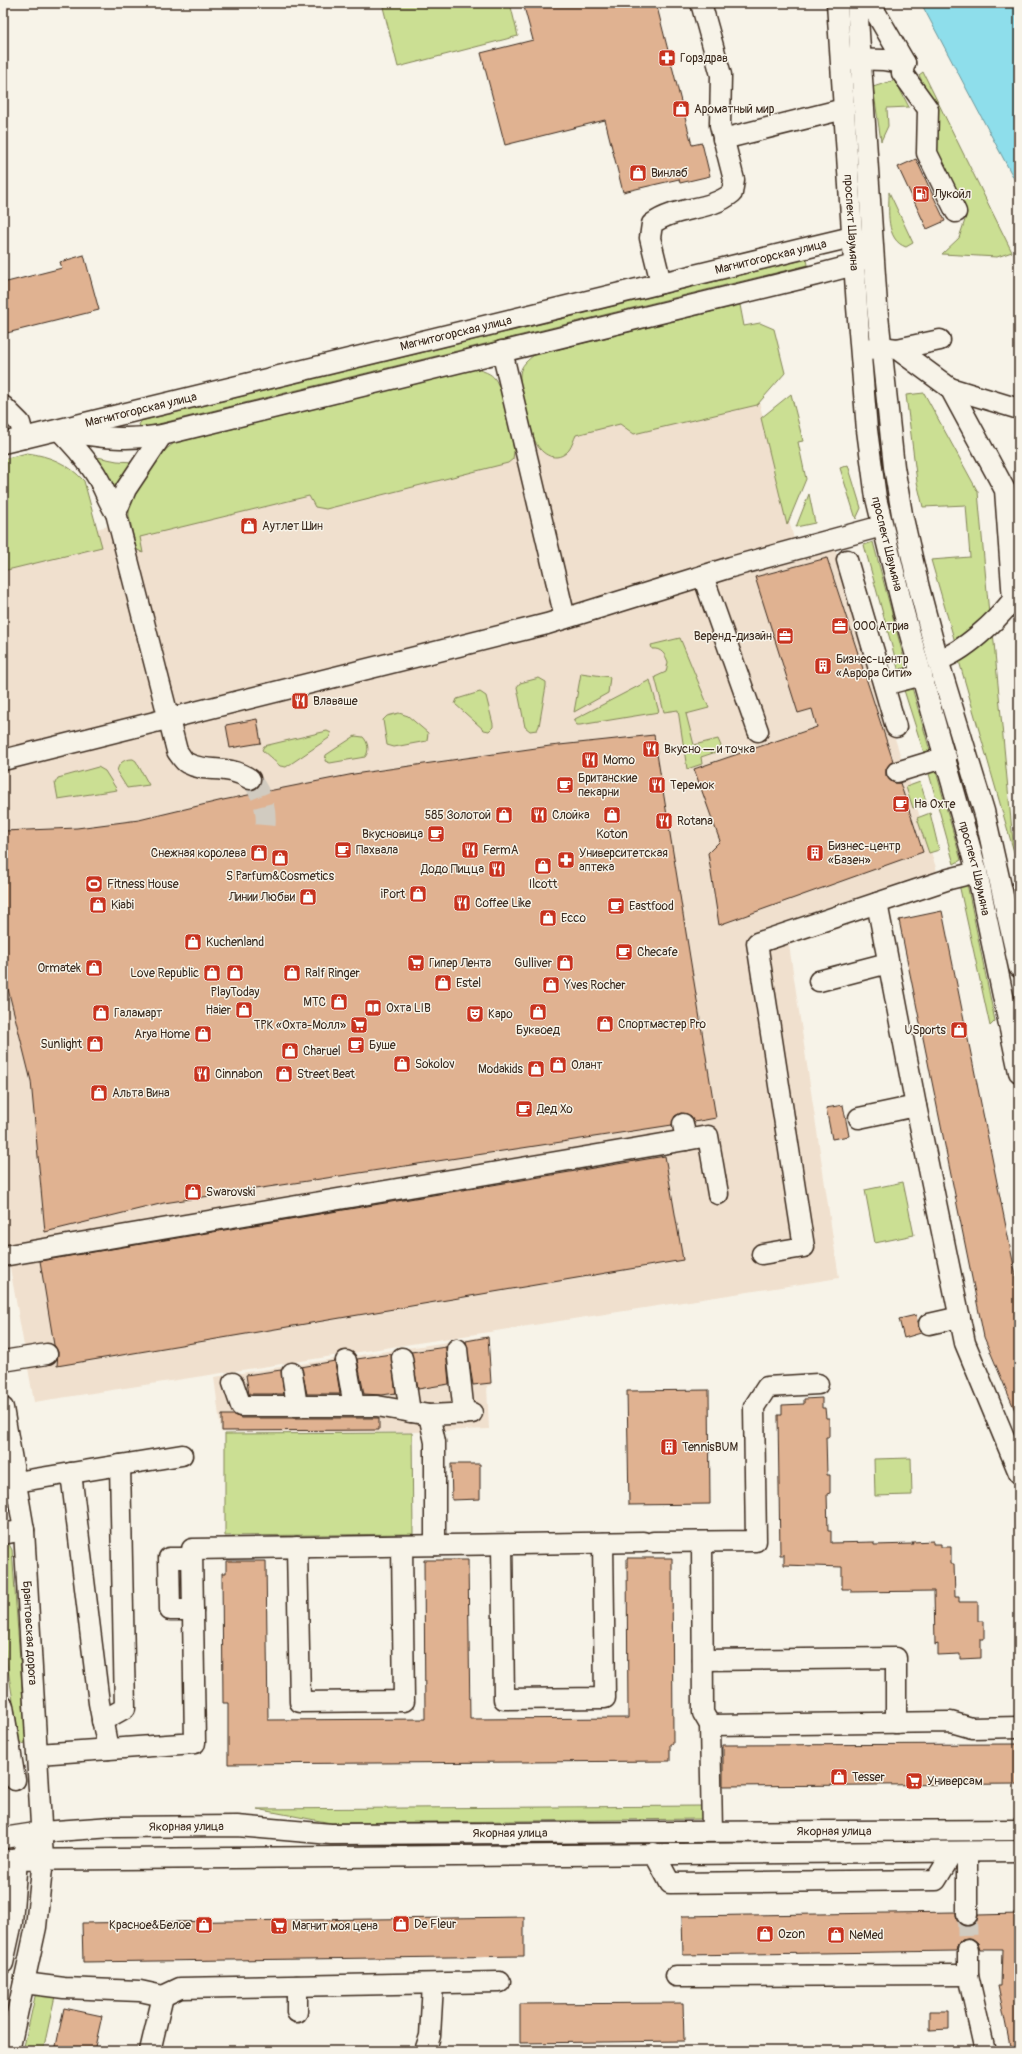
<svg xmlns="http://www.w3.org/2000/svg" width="1022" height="2054" viewBox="0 0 1022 2054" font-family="Pangolin,sans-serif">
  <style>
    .built { fill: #f0e0ce }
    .green { fill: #cbdf93; stroke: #838458 }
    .water { fill: #8edeeb; stroke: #6d9699 }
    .building { fill: #e0b291; stroke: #3b2a1e }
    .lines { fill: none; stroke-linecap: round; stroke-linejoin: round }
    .minor-tunnel { stroke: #d1cbc0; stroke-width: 20; stroke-dasharray: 20 10; stroke-linecap: butt }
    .minor-casing { stroke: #3b2a1e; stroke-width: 23 }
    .minor { stroke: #f7f3e8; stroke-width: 20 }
    .labels { text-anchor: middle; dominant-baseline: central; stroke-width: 3; stroke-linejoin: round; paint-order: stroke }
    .poi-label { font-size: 12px; fill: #3b2a1e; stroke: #f7f3e8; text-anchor: start }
    .street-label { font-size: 12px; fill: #3b2a1e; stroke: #f7f3e8 }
  </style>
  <rect width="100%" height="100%" fill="#f7f3e8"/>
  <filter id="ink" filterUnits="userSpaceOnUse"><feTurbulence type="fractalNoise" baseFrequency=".025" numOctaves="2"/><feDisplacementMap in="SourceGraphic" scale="8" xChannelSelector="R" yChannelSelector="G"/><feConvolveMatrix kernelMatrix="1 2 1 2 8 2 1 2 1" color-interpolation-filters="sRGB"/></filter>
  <g filter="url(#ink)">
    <path class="built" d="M752,374L799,559L753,573L835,549L944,893L789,945L839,1278L34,1402L3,1228V551Z
      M488,1336L491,1385L487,1386L489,1429L413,1432H221L214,1377Z"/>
    <path class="green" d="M398,3H510L518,36L398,67L383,7Z
      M923,72L1012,252L997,257L942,254L959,238L966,217L936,152L935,109L919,75Z
      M895,80L909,107L887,108L888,126L881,141L873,87Z
      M889,192L913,243L906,247C885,240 889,210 889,192Z
      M807,259L808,265L142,428L139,425L141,421Z
      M740,305L744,326L760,323L774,329L785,373L757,405L634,434L620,424L576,435C574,439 572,446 569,450C557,464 541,455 535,441C530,424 518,391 520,374C521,365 528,360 534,355Z
      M476,369C483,371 491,373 495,379C504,392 512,436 514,452L513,459L508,463L326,509L315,507L309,496L140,537L143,553L136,549L129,516V505L159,455L174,443Z
      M924,393L978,492L989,614L955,642L931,560L970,557L966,505L923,507L917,482L906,395Z
      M791,394L803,441L798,442L806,479L787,525L761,418Z
      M27,453C50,456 69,464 84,481L102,547L3,571V459Z
      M97,457L117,461L134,462L118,489L114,490L104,467Z
      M848,465L861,508L856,519L840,468Z
      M809,494L815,523L796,527Z
      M873,542L907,670L899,672L864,545Z
      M993,632L1014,852L959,661Z
      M680,638L709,708L686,714L694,745L718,739L721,746L719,751L701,757L702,764L687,769L678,710L664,712L655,677L666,672L668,662C665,654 661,648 652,649L651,645Z
      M581,673L610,677L608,693L574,712Z
      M539,678L546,682V686L539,726L537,730L530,731L525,727L517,687L520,683Z
      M650,680L659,712L580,725H577L573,720Z
      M911,684L930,751L924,753L903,687Z
      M480,692L486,696L493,724V727L489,731L484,730L455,704L457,699Z
      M399,713L408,716L428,733L427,741L394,747L387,745L383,720L387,716Z
      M327,731L331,733L329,738L286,767L280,766L262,750L264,746Z
      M355,736L363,737C368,742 370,751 365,757L330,763L325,761L326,755Z
      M133,759L136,761L149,785L127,788L117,772C118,763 124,759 133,759Z
      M98,767L105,771L117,790L58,799L55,783L58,778Z
      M935,768L961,860L954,864L928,770Z
      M920,782L927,804L913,808L906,787Z
      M930,813L939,850L929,853L917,818Z
      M959,884H967L995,1021L990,1026Z
      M903,1182L914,1235L875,1243L865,1190Z
      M412,1433L413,1534L225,1536V1434Z
      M911,1458L912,1495L875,1496L874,1459Z
      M3,1541L9,1544L12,1550L26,1743L20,1744L3,1639Z
      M702,1806L703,1819L331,1823L257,1809Z
      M36,1992L55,1996L43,2051H23Z"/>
    <path class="water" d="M921,3H1019V188Z"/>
    <path class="building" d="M523,3H656L692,145L702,143L710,176L680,183L679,179L623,192L605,120L505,145L481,53L533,40Z
      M916,159L945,221L927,229L898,167Z
      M84,255L99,310L3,334V283L62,268L60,262Z
      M827,558L893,761L886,769V776L894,783H900L923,852L719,925L708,853L720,841L694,769L817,727L812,709L798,713L755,577Z
      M257,719L261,743L230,748L226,725Z
      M654,735L716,1118L694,1122L691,1116L681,1113L675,1116L672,1125L164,1203L45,1232L31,1081L3,969V831L77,828L139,820L223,800L354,774L550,746Z
      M942,911L1019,1291V1420L984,1337L899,920Z
      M843,1105L849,1136L832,1139L826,1108Z
      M665,1156L683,1260L57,1366L58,1352L54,1345L40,1261Z
      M916,1315L918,1327L921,1333L904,1338L899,1319Z
      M488,1337L491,1383L473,1385L466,1341Z
      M446,1347L449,1384L418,1389L411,1352Z
      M391,1354L396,1393L382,1395L364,1394L357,1359Z
      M335,1361L340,1394H307L301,1367Z
      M281,1370L284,1394H249L246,1375Z
      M709,1390L710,1504L629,1505L627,1391Z
      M822,1398V1408H825L826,1418H829V1437H826L827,1475H830V1493L827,1494L828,1531H831V1543L874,1542V1545L913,1544L912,1542L933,1541V1544H941V1547H951V1564H954L955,1597H959V1602H978V1621H984V1639H981V1658L960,1659V1654L938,1655V1644L935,1645L934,1591L851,1592V1589H842V1567L784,1565V1555H780L778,1415H782V1405L804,1404V1399Z
      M222,1415H234L241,1418H379V1430L222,1431Z
      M451,1464H480V1499L452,1500Z
      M627,1558H672L673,1744H670V1761L228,1764V1703H223L222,1573H226V1561H266L268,1720L425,1719L424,1560H468L470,1719L628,1718Z
      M1019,1744V1784L723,1786V1745Z
      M956,1912L957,1921L967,1926L972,1925L977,1921L978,1915L1019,1914V2050L1011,2051L998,1986H1001L1002,1949H980L978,1943L973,1939L968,1938L962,1939L958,1944L956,1951L683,1955L682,1916Z
      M524,1917V1956L83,1962L82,1923Z
      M683,2003L684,2041L520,2043V2004Z
      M64,2008L102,2016L94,2051H55Z
      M930,2011H949V2029L930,2030Z"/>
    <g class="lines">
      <path class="minor-tunnel" d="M250,779C263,793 269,815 264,834
        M967,1915L968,1949"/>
      <defs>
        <g id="minor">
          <path id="s1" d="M837,3L857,307L867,430L876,498L904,613L977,872L1019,1072"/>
          <path d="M857,3L877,306L894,467L902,514L919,588L938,660L984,811L1019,967"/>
          <path d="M870,3L905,63L902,73L928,109L927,153L956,212"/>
          <path d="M848,59L884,60L905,63"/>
          <path d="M723,139L844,109"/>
          <path d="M661,283L650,238L652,224C676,206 709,212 732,193L734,180L720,125L721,75L701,3"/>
          <path d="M868,349L881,347L897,349L950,388L1005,490L1013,600C996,621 964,652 938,660"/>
          <path d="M897,349L940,340"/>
          <path d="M502,351L565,618"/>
          <path d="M950,388L1019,409"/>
          <path d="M3,406L20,423L24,438"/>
          <path d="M61,432C75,447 89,462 99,480C105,491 109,503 116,513L177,751C180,755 183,761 187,763C207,774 226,763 250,779"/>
          <path d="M66,432C101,437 126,441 162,435L816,275L854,265L864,257"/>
          <path id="s2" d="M3,443L810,247L852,237L863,243"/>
          <path d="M116,513L126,489L162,435"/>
          <path d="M847,560L896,727"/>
          <path d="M703,576L758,731"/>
          <path d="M884,685L922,675"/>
          <path d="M3,760L547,624L731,567L882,526"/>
          <path d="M897,772L946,757"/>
          <path d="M877,903L916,1106L965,1343L1019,1473"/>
          <path d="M819,981L888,963"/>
          <path d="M859,1118L916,1106"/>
          <path d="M686,1140L708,1136L718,1194"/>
          <path d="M762,1254L804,1247L757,943L949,879L977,872"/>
          <path d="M3,1256L686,1140L683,1124"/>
          <path d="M929,1324L960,1317"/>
          <path d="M457,1349L464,1414"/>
          <path d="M402,1358L410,1412"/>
          <path d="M3,1361L47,1354"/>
          <path d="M346,1361L354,1406"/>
          <path d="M292,1373L297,1406"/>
          <path d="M233,1383L241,1406H377L429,1415L472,1413"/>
          <path id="s3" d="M3,1408L24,1530L43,1859L36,1927L9,2051"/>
          <path d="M429,1415L435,1442V1545"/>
          <path d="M71,1473L99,1703L108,1749"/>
          <path d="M16,1482L182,1455"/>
          <path d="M3,1534L24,1530"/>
          <path d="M653,1542L756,1541L754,1407L767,1387L818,1384"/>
          <path d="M702,1542L703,1713L710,1725L712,1831"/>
          <path d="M502,1545L504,1699L605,1698L603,1543"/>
          <path d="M297,1547L300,1702L404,1701L402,1546"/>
          <path d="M192,1558H169L170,1610H193"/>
          <path d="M703,1660L896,1658V1723"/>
          <path d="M3,1706L15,1780"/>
          <path d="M102,1721L125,1708L120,1465"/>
          <path d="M710,1725L951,1722L972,1728L1019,1727"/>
          <path d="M38,1754L195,1743L192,1549L643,1542"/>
          <path id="s4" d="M3,1838L42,1832L112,1827L237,1826L331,1834L1019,1830"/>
          <path d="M967,1852V1915"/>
          <path d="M654,1853L670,1883L936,1880L953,1852"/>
          <path d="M3,1860L1019,1851"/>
          <path d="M968,1949V1975L985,2051"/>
          <path d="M3,1963L12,1922L17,1860L26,1849"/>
          <path d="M676,1976L968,1975"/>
          <path d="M24,1983L64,1988L140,1991L163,1996L180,1988L500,1982"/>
          <path d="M297,1986V2012"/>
          <path d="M150,2051L163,1996"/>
          <path d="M425,2051L430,2036L433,1984"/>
        </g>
      </defs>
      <use href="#minor" class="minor-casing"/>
      <use href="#minor" class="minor"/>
    </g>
  </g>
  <defs>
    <symbol id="pharmacy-square" viewBox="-11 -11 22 22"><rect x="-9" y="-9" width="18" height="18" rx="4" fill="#c8321e" stroke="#f7f3e8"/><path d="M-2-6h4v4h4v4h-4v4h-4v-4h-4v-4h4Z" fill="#fff"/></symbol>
    <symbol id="shop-square" viewBox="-11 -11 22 22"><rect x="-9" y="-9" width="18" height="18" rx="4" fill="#c8321e" stroke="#f7f3e8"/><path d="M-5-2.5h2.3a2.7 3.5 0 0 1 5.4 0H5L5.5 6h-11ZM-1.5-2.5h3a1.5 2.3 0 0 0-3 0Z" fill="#fff"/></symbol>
    <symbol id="fuel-square" viewBox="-11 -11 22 22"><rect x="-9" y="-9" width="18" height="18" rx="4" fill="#c8321e" stroke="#f7f3e8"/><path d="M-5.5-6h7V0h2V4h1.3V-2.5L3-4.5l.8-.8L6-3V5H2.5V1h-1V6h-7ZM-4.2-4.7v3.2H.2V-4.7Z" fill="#fff"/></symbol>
    <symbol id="office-square" viewBox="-11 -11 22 22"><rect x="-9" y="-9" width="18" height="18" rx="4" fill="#c8321e" stroke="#f7f3e8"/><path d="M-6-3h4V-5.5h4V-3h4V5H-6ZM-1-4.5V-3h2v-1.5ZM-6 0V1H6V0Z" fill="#fff"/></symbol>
    <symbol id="building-square" viewBox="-11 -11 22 22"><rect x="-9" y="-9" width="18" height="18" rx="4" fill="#c8321e" stroke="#f7f3e8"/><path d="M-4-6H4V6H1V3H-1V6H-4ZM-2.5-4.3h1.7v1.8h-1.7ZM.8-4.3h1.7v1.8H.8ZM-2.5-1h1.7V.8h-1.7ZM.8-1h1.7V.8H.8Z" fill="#fff"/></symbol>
    <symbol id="restaurant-square" viewBox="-11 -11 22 22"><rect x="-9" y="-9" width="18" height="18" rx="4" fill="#c8321e" stroke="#f7f3e8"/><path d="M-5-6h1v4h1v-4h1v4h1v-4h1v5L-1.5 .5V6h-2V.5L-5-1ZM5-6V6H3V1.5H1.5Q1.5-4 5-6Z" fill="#fff"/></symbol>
    <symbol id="cafe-square" viewBox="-11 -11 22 22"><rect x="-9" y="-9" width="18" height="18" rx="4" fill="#c8321e" stroke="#f7f3e8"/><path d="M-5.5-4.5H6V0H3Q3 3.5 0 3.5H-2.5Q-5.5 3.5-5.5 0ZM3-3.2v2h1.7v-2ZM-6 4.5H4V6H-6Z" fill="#fff"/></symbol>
    <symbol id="stadium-square" viewBox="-11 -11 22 22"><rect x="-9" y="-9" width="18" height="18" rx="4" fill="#c8321e" stroke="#f7f3e8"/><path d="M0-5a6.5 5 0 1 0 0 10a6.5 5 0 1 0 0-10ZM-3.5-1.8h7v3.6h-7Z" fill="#fff"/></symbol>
    <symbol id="supermarket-square" viewBox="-11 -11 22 22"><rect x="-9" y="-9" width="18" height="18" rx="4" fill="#c8321e" stroke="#f7f3e8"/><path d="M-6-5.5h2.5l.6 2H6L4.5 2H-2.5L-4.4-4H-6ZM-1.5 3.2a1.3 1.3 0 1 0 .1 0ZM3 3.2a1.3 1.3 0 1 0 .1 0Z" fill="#fff"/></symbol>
    <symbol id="library-square" viewBox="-11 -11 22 22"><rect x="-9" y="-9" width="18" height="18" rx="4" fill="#c8321e" stroke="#f7f3e8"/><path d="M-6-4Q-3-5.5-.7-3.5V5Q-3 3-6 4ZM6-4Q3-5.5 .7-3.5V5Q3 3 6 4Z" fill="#fff"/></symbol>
    <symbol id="theatre-square" viewBox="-11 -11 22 22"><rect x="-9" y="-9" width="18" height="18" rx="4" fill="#c8321e" stroke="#f7f3e8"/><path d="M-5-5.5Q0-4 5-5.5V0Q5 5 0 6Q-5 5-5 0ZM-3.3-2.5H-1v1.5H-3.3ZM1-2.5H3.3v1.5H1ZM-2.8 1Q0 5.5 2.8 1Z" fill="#fff"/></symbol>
  </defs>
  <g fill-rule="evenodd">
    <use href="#pharmacy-square" x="657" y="48" width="20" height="20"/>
    <use href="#shop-square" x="671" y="99" width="20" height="20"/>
    <use href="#shop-square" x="628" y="163" width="20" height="20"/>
    <use href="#fuel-square" x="911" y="184" width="20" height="20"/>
    <use href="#shop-square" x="239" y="516" width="20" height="20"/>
    <use href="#office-square" x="830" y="616" width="20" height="20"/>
    <use href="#office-square" x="775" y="626" width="20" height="20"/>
    <use href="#building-square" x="813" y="656" width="20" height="20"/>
    <use href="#restaurant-square" x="290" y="691" width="20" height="20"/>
    <use href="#restaurant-square" x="641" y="739" width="20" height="20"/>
    <use href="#restaurant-square" x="580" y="750" width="20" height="20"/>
    <use href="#cafe-square" x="555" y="775" width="20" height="20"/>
    <use href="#restaurant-square" x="647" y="775" width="20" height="20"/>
    <use href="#cafe-square" x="891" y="794" width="20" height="20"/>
    <use href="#shop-square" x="494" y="805" width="20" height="20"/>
    <use href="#restaurant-square" x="529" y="805" width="20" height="20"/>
    <use href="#shop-square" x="602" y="805" width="20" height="20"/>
    <use href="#restaurant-square" x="654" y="811" width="20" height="20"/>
    <use href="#cafe-square" x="426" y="824" width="20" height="20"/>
    <use href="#cafe-square" x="333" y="840" width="20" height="20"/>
    <use href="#restaurant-square" x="460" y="840" width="20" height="20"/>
    <use href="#shop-square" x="249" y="843" width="20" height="20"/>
    <use href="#building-square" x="805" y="843" width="20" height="20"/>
    <use href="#shop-square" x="270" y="848" width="20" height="20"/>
    <use href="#pharmacy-square" x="556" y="850" width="20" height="20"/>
    <use href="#shop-square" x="533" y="856" width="20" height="20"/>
    <use href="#restaurant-square" x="487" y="859" width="20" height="20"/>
    <use href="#stadium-square" x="84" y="874" width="20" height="20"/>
    <use href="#shop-square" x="408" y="884" width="20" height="20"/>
    <use href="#shop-square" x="298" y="887" width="20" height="20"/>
    <use href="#restaurant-square" x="452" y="893" width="20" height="20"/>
    <use href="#shop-square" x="88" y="895" width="20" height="20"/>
    <use href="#cafe-square" x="606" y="896" width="20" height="20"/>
    <use href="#shop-square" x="538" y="908" width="20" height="20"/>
    <use href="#shop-square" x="183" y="932" width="20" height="20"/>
    <use href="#cafe-square" x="614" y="942" width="20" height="20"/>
    <use href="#supermarket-square" x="406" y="953" width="20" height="20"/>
    <use href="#shop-square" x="555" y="953" width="20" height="20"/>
    <use href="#shop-square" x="84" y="958" width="20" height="20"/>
    <use href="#shop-square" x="202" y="963" width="20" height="20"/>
    <use href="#shop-square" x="225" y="963" width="20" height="20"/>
    <use href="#shop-square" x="282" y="963" width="20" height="20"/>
    <use href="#shop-square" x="433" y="973" width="20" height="20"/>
    <use href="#shop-square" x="541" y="975" width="20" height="20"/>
    <use href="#shop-square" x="329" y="992" width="20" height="20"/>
    <use href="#library-square" x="363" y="998" width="20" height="20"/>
    <use href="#shop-square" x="234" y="1000" width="20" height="20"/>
    <use href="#shop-square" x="528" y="1002" width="20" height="20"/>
    <use href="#shop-square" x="91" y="1003" width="20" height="20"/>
    <use href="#theatre-square" x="465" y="1004" width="20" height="20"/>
    <use href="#shop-square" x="595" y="1014" width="20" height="20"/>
    <use href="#supermarket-square" x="349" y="1015" width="20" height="20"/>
    <use href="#shop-square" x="949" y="1020" width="20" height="20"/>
    <use href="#shop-square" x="193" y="1024" width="20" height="20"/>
    <use href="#shop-square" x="85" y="1034" width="20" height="20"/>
    <use href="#cafe-square" x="346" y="1035" width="20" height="20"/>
    <use href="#shop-square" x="280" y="1041" width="20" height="20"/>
    <use href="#shop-square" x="392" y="1054" width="20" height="20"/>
    <use href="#shop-square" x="548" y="1055" width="20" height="20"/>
    <use href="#shop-square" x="526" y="1059" width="20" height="20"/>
    <use href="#restaurant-square" x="192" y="1064" width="20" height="20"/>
    <use href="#shop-square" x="274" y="1064" width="20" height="20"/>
    <use href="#shop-square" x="89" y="1083" width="20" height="20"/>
    <use href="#cafe-square" x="514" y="1099" width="20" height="20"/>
    <use href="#shop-square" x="183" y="1182" width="20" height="20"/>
    <use href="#building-square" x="659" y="1437" width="20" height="20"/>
    <use href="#shop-square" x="829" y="1767" width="20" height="20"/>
    <use href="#supermarket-square" x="904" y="1771" width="20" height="20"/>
    <use href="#shop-square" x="391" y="1914" width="20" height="20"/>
    <use href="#shop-square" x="194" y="1915" width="20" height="20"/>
    <use href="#supermarket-square" x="269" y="1916" width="20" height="20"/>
    <use href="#shop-square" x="755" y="1924" width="20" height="20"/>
    <use href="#shop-square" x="826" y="1925" width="20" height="20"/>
  </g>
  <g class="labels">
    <g class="poi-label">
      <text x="680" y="58">Горздрав</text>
      <text x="694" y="109">Ароматный мир</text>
      <text x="651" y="173">Винлаб</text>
      <text x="934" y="194">Лукойл</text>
      <text x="262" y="526">Аутлет Шин</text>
      <text x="853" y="626">ООО Атриа</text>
      <text x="772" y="636" text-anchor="end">Веренд-дизайн</text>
      <text x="836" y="659">Бизнес-центр<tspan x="836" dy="14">«Аврора Сити»</tspan></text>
      <text x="313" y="701">Влаваше</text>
      <text x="664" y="749">Вкусно — и точка</text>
      <text x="603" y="760">Momo</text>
      <text x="578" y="778">Британские<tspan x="578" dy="14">пекарни</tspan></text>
      <text x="670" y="785">Теремок</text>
      <text x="914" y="804">На Охте</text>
      <text x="491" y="815" text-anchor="end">585 Золотой</text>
      <text x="552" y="815">Слойка</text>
      <text x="677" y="821">Rotana</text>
      <text x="423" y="834" text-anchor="end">Вкусновица</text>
      <text x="612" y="834" text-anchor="middle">Koton</text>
      <text x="828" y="846">Бизнес-центр<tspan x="828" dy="14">«Базен»</tspan></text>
      <text x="356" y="850">Пахвала</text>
      <text x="483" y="850">FermA</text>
      <text x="246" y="853" text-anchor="end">Снежная королева</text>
      <text x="579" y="853">Университетская<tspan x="579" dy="14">аптека</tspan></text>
      <text x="484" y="869" text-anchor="end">Додо Пицца</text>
      <text x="280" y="876" text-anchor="middle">S Parfum&amp;Cosmetics</text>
      <text x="107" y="884">Fitness House</text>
      <text x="543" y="884" text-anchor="middle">Ilcott</text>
      <text x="405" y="894" text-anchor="end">iPort</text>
      <text x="295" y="897" text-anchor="end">Линии Любви</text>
      <text x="475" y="903">Coffee Like</text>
      <text x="111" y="905">Kiabi</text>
      <text x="629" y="906">Eastfood</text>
      <text x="561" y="918">Ecco</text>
      <text x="206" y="942">Kuchenland</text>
      <text x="637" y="952">Checafe</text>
      <text x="429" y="963">Гипер Лента</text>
      <text x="552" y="963" text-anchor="end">Gulliver</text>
      <text x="81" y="968" text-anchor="end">Ormatek</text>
      <text x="199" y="973" text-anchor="end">Love Republic</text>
      <text x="305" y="973">Ralf Ringer</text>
      <text x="456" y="983">Estel</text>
      <text x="564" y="985">Yves Rocher</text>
      <text x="235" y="992" text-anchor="middle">PlayToday</text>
      <text x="326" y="1002" text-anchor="end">МТС</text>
      <text x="386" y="1008">Охта LIB</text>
      <text x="231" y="1010" text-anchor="end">Haier</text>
      <text x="114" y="1013">Галамарт</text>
      <text x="488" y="1014">Каро</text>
      <text x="618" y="1024">Спортмастер Pro</text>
      <text x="346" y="1025" text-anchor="end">ТРК «Охта-Молл»</text>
      <text x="538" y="1030" text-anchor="middle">Буквоед</text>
      <text x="946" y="1030" text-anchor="end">USports</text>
      <text x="190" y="1034" text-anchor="end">Arya Home</text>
      <text x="82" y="1044" text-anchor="end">Sunlight</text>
      <text x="369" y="1045">Буше</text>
      <text x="303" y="1051">Charuel</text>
      <text x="415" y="1064">Sokolov</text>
      <text x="571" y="1065">Олант</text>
      <text x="523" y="1069" text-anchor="end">Modakids</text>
      <text x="215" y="1074">Cinnabon</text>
      <text x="297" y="1074">Street Beat</text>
      <text x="112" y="1093">Альта Вина</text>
      <text x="537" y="1109">Дед Хо</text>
      <text x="206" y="1192">Swarovski</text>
      <text x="682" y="1447">TennisBUM</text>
      <text x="852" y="1777">Tesser</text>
      <text x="927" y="1781">Универсам</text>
      <text x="414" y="1924">De Fleur</text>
      <text x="191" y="1925" text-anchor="end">Красное&amp;Белое</text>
      <text x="292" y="1926">Магнит моя цена</text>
      <text x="778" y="1934">Ozon</text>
      <text x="849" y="1935">NeMed</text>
    </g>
    <g class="street-label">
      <text stroke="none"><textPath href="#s1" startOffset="220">проспект Шаумяна</textPath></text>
      <text stroke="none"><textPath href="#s2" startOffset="790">Магнитогорская улица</textPath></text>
      <text stroke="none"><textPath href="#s2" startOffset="466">Магнитогорская улица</textPath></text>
      <text stroke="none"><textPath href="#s2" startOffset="142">Магнитогорская улица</textPath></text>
      <text stroke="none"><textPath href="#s1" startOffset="544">проспект Шаумяна</textPath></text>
      <text stroke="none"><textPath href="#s1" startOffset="880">проспект Шаумяна</textPath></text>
      <text stroke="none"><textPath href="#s3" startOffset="227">Брантовская дорога</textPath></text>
      <text stroke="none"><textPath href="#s4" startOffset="184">Якорная улица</textPath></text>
      <text stroke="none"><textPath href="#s4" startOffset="832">Якорная улица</textPath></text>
      <text stroke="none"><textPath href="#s4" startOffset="508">Якорная улица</textPath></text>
    </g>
  </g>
  <rect width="1022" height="2054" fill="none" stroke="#f7f3e8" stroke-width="16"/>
  <rect x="8" y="8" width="1006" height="2038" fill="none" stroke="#3b2a1e" stroke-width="1.5" filter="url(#ink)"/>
</svg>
